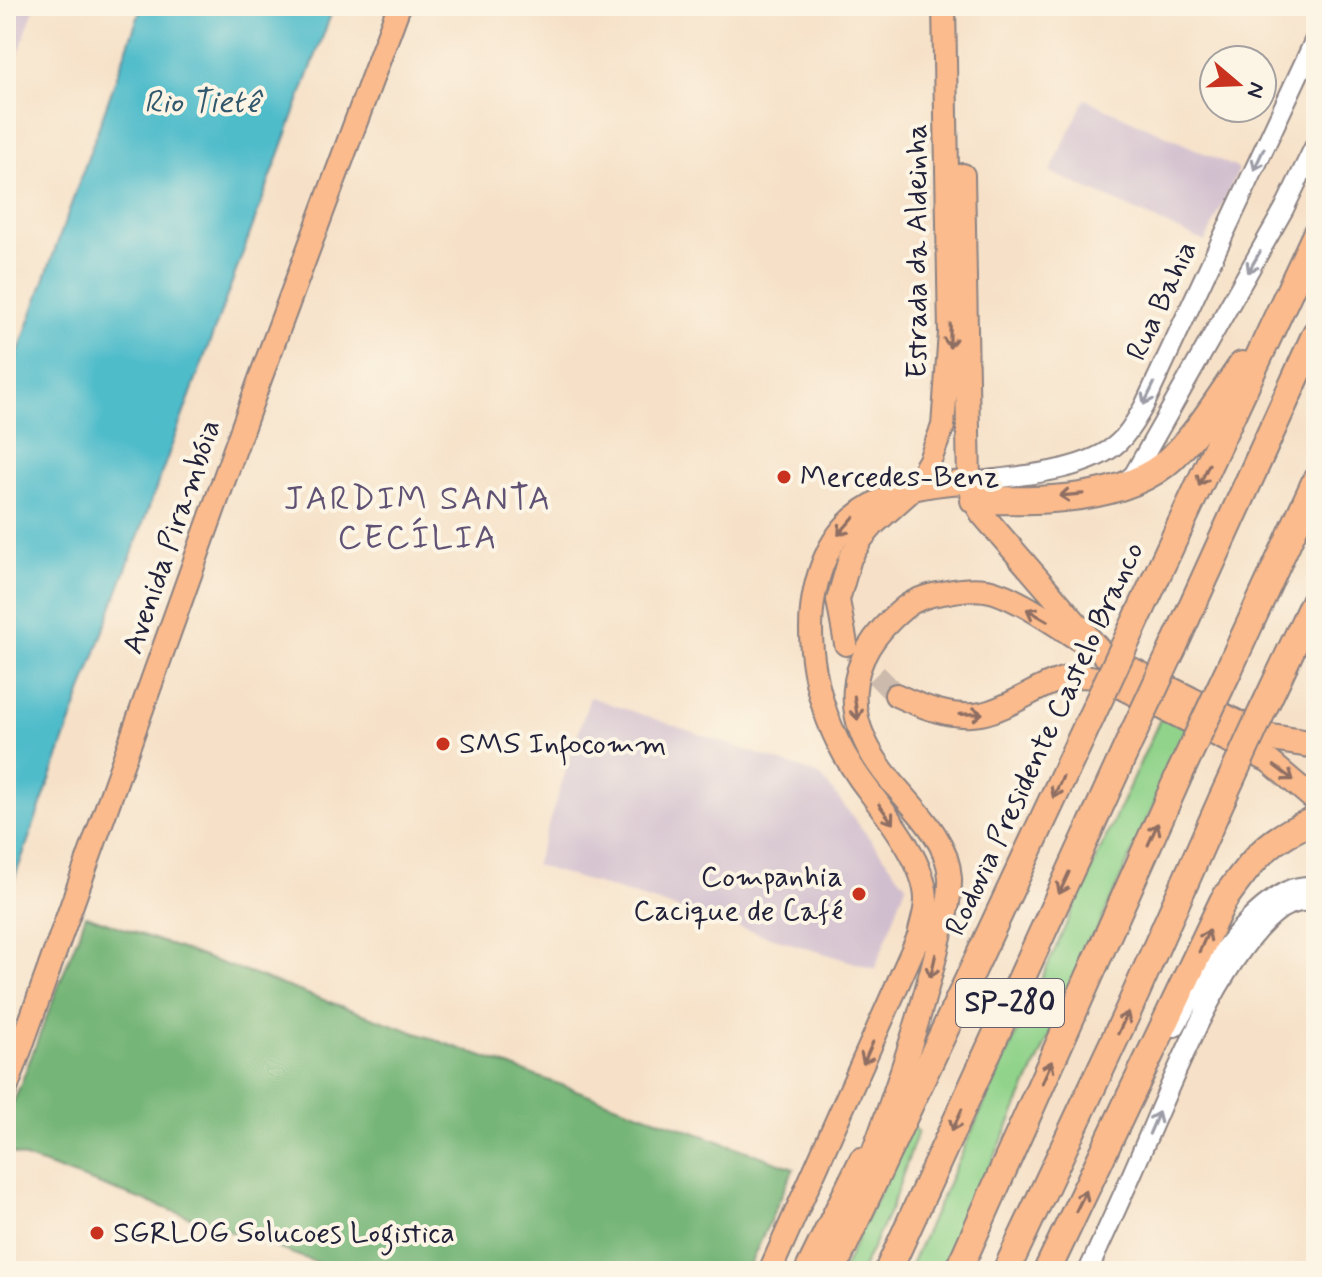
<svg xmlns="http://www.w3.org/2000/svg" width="1322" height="1277" viewBox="0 0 1322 1277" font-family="Mynerve,sans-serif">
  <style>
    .industrial { fill: #d0bdce }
    .green { fill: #91d38b; stroke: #5a7a63; stroke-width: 2 }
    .forest { fill: #74b577; stroke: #4b6c59; stroke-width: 2 }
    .water { fill: #4fbcca; stroke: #386f82; stroke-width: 2 }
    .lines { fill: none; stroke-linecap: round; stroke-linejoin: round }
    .major-tunnel { stroke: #ccbbac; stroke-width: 22; stroke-dasharray: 22 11; stroke-linecap: butt }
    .minor-casing { stroke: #8c8282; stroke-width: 22 }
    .major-casing { stroke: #8c8282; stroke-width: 26 }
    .highway-casing { stroke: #8c8282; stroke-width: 30 }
    .minor { stroke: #fff; stroke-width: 18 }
    .major { stroke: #fbbb8c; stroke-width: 22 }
    .highway { stroke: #fbbb8c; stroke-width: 26 }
    .highway-bridge-casing { stroke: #8c8282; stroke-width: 30; stroke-linecap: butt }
    .highway-bridge { stroke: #fbbb8c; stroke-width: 26 }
    .oneway { stroke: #9c9ca7 }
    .oneway2 { stroke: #8e6e64 }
    .poi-dot { fill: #c8321e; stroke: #fcf5e5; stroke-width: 3 }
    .labels { text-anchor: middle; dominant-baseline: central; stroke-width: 8; stroke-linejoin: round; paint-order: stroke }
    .shield { fill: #fcf5e5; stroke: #63616e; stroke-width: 2 }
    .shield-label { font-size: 28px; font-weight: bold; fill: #22223b }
    .street-label { font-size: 30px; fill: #22223b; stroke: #fcf5e5 }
    .poi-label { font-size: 30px; fill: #22223b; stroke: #fcf5e5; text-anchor: start }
    .water-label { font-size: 32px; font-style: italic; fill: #32586d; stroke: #fcf5e5 }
    .quarter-label { font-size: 34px; letter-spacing: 2px; fill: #605274; stroke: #fcf5e5 }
  </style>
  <rect width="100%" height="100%" fill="#fcf5e5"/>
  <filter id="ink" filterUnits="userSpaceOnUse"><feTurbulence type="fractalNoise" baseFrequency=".0125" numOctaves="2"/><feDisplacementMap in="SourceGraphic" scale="16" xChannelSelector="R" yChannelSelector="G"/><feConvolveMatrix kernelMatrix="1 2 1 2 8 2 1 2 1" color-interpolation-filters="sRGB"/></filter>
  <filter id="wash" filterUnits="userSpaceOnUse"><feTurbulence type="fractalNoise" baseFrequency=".006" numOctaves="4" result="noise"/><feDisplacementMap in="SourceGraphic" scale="32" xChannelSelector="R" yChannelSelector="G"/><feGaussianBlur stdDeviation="1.8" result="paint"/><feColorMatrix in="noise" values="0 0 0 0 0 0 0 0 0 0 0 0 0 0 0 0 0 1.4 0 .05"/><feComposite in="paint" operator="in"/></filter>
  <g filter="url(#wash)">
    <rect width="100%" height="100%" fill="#f6e1c8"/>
    <path class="industrial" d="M6,6H35L6,90Z
      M1085,99L1239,169L1205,242L1050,172Z
      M590,697L820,775L906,885L875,969L535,865Z"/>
    <path class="green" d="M1161,717L1189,727L943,1271H908Z
      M911,1127L918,1131L891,1208L861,1271H842Z"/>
    <path class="forest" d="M86,915L794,1168L747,1271H341L6,1151V1122Z"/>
    <path class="water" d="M142,6H334L118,591L6,902V387Z"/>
  </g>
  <g filter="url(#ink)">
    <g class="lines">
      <path class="major-tunnel" d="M853,651L896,695"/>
      <defs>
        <path id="minor" d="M1126,481L1134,474L1284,209L1316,143
          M969,482C1012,476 1087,473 1119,442C1130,432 1137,418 1144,406L1316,37
          M1175,1027C1202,980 1240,912 1291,889C1298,886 1308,886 1316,885
          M1088,1271C1106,1232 1124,1193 1141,1153C1171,1085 1221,952 1281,909C1291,903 1304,901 1316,900"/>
        <path id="major" d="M963,175L969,482
          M846,644L838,600L850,558L862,538L875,523L913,489L930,460L943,426L950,333L944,6
          M896,695C922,707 953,719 981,714C1016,707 1046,677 1081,676C1089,676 1099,679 1106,680L1269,761L1316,801
          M6,1089L260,379L399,6
          M863,1179C892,1104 918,1027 937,949C942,926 951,902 950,878C948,839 914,809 891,781C840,720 841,660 904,608C915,599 930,595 943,593C957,590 971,588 985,590C1012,593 1061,629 1086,644
          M770,1271L919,936C921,925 926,912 926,900C926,862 882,809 860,779C816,717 794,626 827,554C853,498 912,484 969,482L974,500L982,514L1104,655L1268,737
          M806,1271L861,1159"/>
        <path id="highway" d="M974,500C1037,501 1124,503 1172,458C1200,431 1220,396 1242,365
          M1133,627L1316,234
          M1173,648L1316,333
          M1230,667L1316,480
          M1260,716L1316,597
          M1272,738L1316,745
          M832,1271L1091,717
          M888,1271L1132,736
          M958,1271L1180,773
          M1006,1271L1128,1011L1222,799
          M1047,1271L1223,901C1251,861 1269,837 1316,820"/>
      </defs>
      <use href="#minor" class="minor-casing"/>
      <use href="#major" class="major-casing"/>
      <use href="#highway" class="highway-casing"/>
      <use href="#minor" class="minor"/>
      <use href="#major" class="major"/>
      <use href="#highway" class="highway"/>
      <defs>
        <path id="highway-bridge" d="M1091,717L1133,627
          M1132,736L1173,648
          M1180,773L1230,667
          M1222,799L1260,716"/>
      </defs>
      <use href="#highway-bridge" class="highway-bridge-casing"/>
      <use href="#highway-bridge" class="highway-bridge"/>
    </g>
    <defs><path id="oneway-shaft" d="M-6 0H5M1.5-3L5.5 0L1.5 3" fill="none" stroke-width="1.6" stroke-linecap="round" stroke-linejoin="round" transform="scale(2)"/></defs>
    <g class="oneway">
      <use href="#oneway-shaft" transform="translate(1259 159) rotate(115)"/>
      <use href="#oneway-shaft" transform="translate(1254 262) rotate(120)"/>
      <use href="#oneway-shaft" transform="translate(1149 394) rotate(116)"/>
      <use href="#oneway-shaft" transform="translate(1154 1123) rotate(-67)"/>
    </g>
    <g class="oneway2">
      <use href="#oneway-shaft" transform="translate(950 336) rotate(91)"/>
      <use href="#oneway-shaft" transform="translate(1204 475) rotate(115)"/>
      <use href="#oneway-shaft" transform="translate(1071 495) rotate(175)"/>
      <use href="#oneway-shaft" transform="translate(846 526) rotate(131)"/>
      <use href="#oneway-shaft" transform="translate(1037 615) rotate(-150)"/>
      <use href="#oneway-shaft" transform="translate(856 708) rotate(82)"/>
      <use href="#oneway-shaft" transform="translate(971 714) rotate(-2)"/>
      <use href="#oneway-shaft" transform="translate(1284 773) rotate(37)"/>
      <use href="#oneway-shaft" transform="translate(1058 787) rotate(115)"/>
      <use href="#oneway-shaft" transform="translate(886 814) rotate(54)"/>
      <use href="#oneway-shaft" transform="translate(1153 834) rotate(-66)"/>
      <use href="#oneway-shaft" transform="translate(1064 883) rotate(115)"/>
      <use href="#oneway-shaft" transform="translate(1204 941) rotate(-66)"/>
      <use href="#oneway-shaft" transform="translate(933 966) rotate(103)"/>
      <use href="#oneway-shaft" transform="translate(1123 1023) rotate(-65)"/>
      <use href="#oneway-shaft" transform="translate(868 1053) rotate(114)"/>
      <use href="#oneway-shaft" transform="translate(1047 1072) rotate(-66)"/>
      <use href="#oneway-shaft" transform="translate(957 1120) rotate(114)"/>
      <use href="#oneway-shaft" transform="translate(1081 1201) rotate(-64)"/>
    </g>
  </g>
  <g class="poi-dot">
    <circle cx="784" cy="477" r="8"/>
    <circle cx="443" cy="744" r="8"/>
    <circle cx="859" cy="894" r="8"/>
    <circle cx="97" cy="1233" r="8"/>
  </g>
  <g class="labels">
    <rect class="shield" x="956" y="979" width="108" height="48" rx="6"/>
    <g class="shield-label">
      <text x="1010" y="1003">SP-280</text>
    </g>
    <g class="street-label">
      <text transform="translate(917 251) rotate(-90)">Estrada da Aldeinha</text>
      <text transform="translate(1162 301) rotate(-65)">Rua Bahia</text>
      <text transform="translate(172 537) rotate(-71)">Avenida Pirambóia</text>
      <text transform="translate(1045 739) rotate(-65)">Rodovia Presidente Castelo Branco</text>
    </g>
    <g class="poi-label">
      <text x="800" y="477">Mercedes-Benz</text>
      <text x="459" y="744">SMS Infocomm</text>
      <text x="843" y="877" text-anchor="end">Companhia<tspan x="843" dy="34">Cacique de Café</tspan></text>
      <text x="113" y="1233">SGRLOG Solucoes Logistica</text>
    </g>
    <g class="water-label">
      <text x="202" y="103">Rio Tietê</text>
    </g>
    <g class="quarter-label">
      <text x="418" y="499">JARDIM SANTA<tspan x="418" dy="39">CECÍLIA</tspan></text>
    </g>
  </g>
  <rect width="1322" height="1277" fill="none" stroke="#fcf5e5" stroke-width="32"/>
  <g transform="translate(1238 84) rotate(109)"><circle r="38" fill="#fcf5e5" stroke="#a5a1a1" stroke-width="2"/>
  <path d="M0-6L14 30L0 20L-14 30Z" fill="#c8321e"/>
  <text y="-12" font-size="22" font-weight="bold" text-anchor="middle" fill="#22223b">N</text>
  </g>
</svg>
